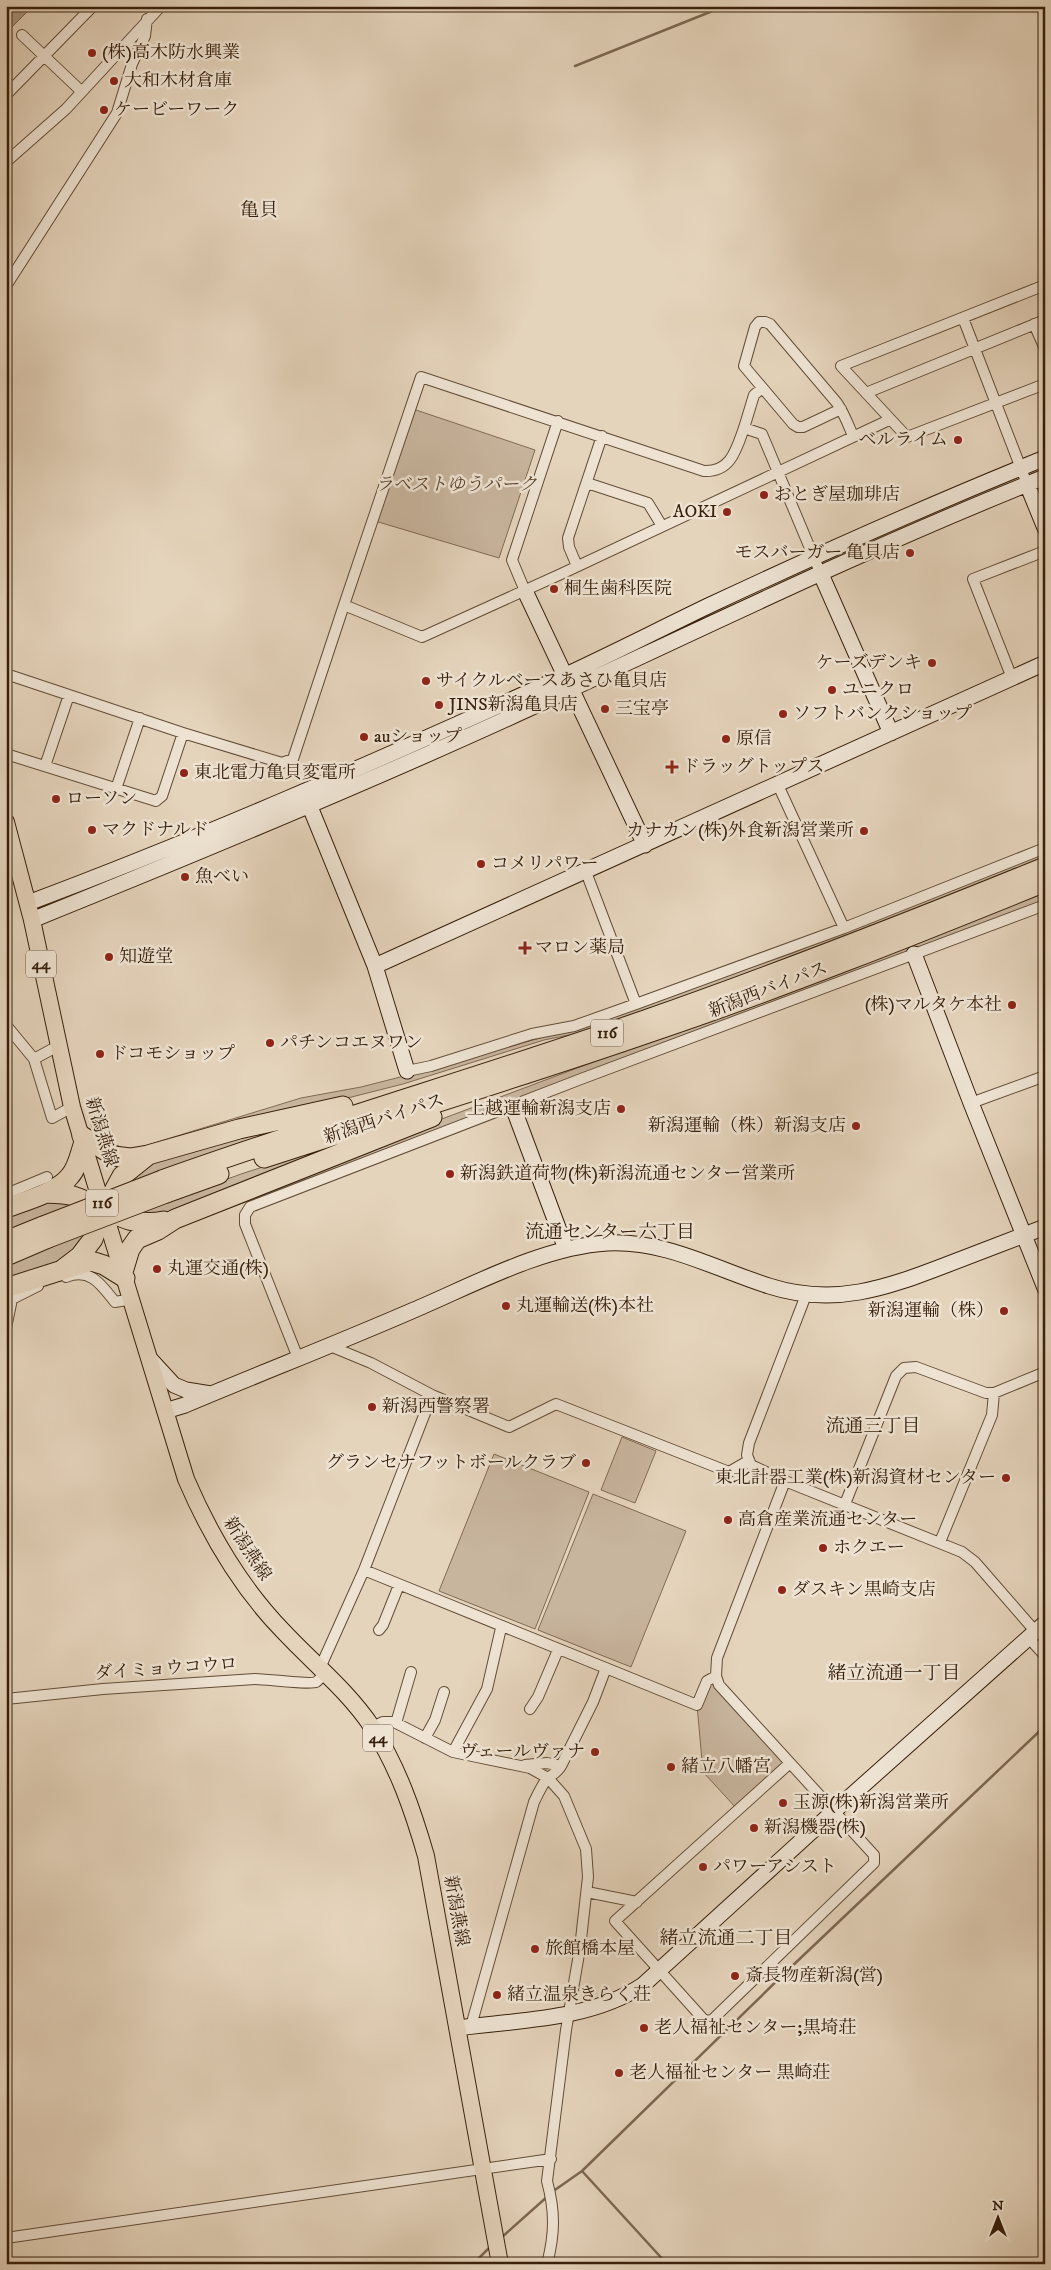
<svg xmlns="http://www.w3.org/2000/svg" width="1051" height="2270" viewBox="0 0 1051 2270" font-family="'IM FELL DW Pica','Noto Serif JP',serif">
  <style>
    .green { fill: #c8b59e; stroke: #806a54 }
    .water { fill: #aa9780; stroke: #7c6751 }
    .lines { fill: none; stroke-linecap: round; stroke-linejoin: round }
    .stream { stroke: #7c6751; stroke-width: 2.5 }
    .street-casing { stroke: #634d37; stroke-width: 12 }
    .secondary-casing { stroke: #38200b; stroke-width: 17 }
    .primary-casing { stroke: #38200b; stroke-width: 18 }
    .highway-casing { stroke: #38200b; stroke-width: 21 }
    .street { stroke: #eee3d3; stroke-width: 10 }
    .secondary { stroke: #eee3d3; stroke-width: 15 }
    .primary { stroke: #e5d4bc; stroke-width: 16 }
    .highway { stroke: #e5d4bc; stroke-width: 19 }
    .highway-bridge-casing { stroke: #38200b; stroke-width: 21; stroke-linecap: butt }
    .highway-bridge { stroke: #e5d4bc; stroke-width: 19 }
    .poi-dot { fill: #8f2418; stroke: #eee3d3; stroke-width: 2 }
    .labels { text-anchor: middle; dominant-baseline: central; stroke-width: 5; stroke-linejoin: round; paint-order: stroke }
    .shield { fill: #eee3d3; stroke: #6f5a47; stroke-width: 1 }
    .shield-label { font-size: 16px; font-weight: bold; fill: #38200b }
    .poi-label { font-size: 18px; fill: #38200b; stroke: #eee3d3; text-anchor: start }
    .park-label { font-size: 18px; font-style: italic; fill: #5c4530; stroke: #eee3d3 }
    .street-label { font-size: 18px; fill: #38200b; stroke: #eee3d3 }
    .neighbourhood-label { font-size: 19px; fill: #38200b; stroke: #eee3d3 }
  </style>
  <rect width="100%" height="100%" fill="#e5d4bc"/>
  <filter id="stains"><feTurbulence type="fractalNoise" baseFrequency=".004" numOctaves="4"/><feColorMatrix values="0 0 0 0 .2 0 0 0 0 .09 0 0 0 0 .02 0 0 0 .5 -.17"/></filter>
  <radialGradient id="worn" r=".72"><stop offset=".6" stop-color="#630" stop-opacity="0"/><stop offset="1" stop-color="#630" stop-opacity=".3"/></radialGradient>
  <path class="green" d="M413,409L535,450L499,558L375,521Z
    M1045,853V859L896,918L599,1029L544,1040L403,1084L130,1153L106,1149C99,1139 87,1125 90,1112L97,1113C100,1133 110,1146 131,1150L301,1098L361,1087L420,1072L579,1027L793,953Z
    M1045,892V900L158,1235L386,1140Z
    M336,1113L116,1189L136,1166Z
    M394,1125L152,1218L129,1215L241,1174Z
    M48,1198L80,1203L6,1232V1212Z
    M92,1230L73,1257L6,1283V1265Z
    M622,1437L656,1451L635,1503L601,1490Z
    M494,1454L589,1492L535,1629L439,1591Z
    M593,1494L686,1531L631,1667L538,1630Z
    M716,1676L789,1764L738,1810L703,1772L697,1705Z"/>
  <path class="water" d="M6,6H33L6,33Z"/>
  <g class="lines">
    <path class="stream" d="M575,66L725,6
      M582,2171L667,2264
      M552,2192L582,2171L788,1970L1045,1726
      M502,2237L548,2196
      M473,2264L490,2247"/>
    <defs>
      <path id="street" d="M22,35L81,91
        M6,95L93,6
        M6,162L66,109L161,6
        M1045,285L841,366L907,437L1045,384
        M6,286L117,113L132,64L145,36L147,19
        M963,318L1027,484
        M1034,324L1045,349
        M866,393L1045,320
        M841,409L803,427H798L793,424L744,366L755,327L759,322H765L770,324L837,403C844,413 848,424 853,436
        M744,428L754,395L762,388
        M587,483L648,503L662,526
        M577,566L569,547L568,538L602,436
        M525,591L512,560L558,421
        M344,605L421,377L704,471C731,472 736,450 744,428L762,434L820,572
        M6,674L183,733L282,763L293,759L344,605L422,637L561,574L889,420
        M1012,678L973,579L1045,551
        M6,754L156,801L162,796L183,733
        M45,766L69,695
        M778,785L844,928
        M116,789L140,718
        M586,872L636,1004
        M6,1025L34,1059L52,1118L72,1107
        M34,1059L58,1046
        M407,1071L431,1066L532,1034L574,1026L636,1004L844,928L1045,848
        M971,1103L1045,1076
        M6,1194L47,1177
        M66,1277C91,1267 102,1286 115,1302L132,1299
        M806,1295L749,1443L747,1455L751,1465L785,1481L962,1552L975,1562L1035,1631
        M6,1328L12,1299L38,1286
        M330,1346L371,1363L432,1395L509,1427L556,1404L729,1472L748,1461
        M298,1358L245,1224V1215L250,1207L581,1079L1045,905
        M785,1481L717,1658L716,1676L719,1685L874,1855V1863L712,2020L705,2021L615,1921L790,1763
        M845,1504L896,1376L904,1368L916,1367L986,1393H994L1045,1372
        M940,1542L992,1415L994,1393
        M364,1570L697,1705L707,1681L716,1676
        M379,1630L383,1625L399,1585
        M1028,1637L1045,1656
        M320,1668L364,1570L432,1395
        M6,1699L103,1689L255,1679C266,1679 310,1685 316,1682C319,1680 322,1676 325,1673
        M530,1709L538,1697L558,1650
        M396,1723L411,1672
        M372,1727L383,1722H394L453,1752L530,1768L548,1778L564,1796L586,1849L588,1877L580,1948L566,2030L547,2181C555,2211 555,2233 547,2264
        M425,1738L435,1720L444,1692
        M453,1752L487,1689L501,1628
        M525,1765L547,1763L561,1766L593,1702L606,1668
        M587,1892L637,1902
        M471,2026L534,1802C538,1794 541,1787 546,1780C551,1775 557,1773 561,1766
        M6,2238L551,2159"/>
      <path id="secondary" d="M1027,484L1045,528
        M820,572L891,733
        M525,591L645,845
        M306,797L375,966L407,1071
        M28,903C202,838 372,763 542,686C598,661 652,633 708,606C819,554 931,504 1045,458
        M32,920C198,853 365,784 528,709C699,630 869,547 1045,477
        M914,954L971,1103L1045,1288
        M375,966L1045,663
        M513,1107L566,1249
        M151,1360L174,1385L186,1390L211,1394
        M165,1411L185,1405C261,1373 338,1343 414,1310C473,1285 542,1247 607,1243C666,1240 715,1269 769,1286C834,1307 886,1288 946,1265C979,1252 1012,1240 1045,1227
        M457,2028C518,2020 591,2020 643,1985L833,1812L1045,1623"/>
      <path id="primary" d="M6,822L32,920L72,1107L186,1479C210,1535 241,1588 284,1632C313,1663 348,1691 372,1727C398,1767 413,1811 426,1856L500,2264"/>
      <path id="highway" d="M82,1136L114,1156L130,1158L148,1155L239,1129L343,1106
        M264,1158C392,1116 521,1077 648,1033C782,988 914,935 1045,882
        M162,1180C321,1123 484,1076 645,1020C779,973 912,921 1045,867
        M46,1193C54,1194 64,1193 73,1196C106,1206 125,1229 164,1221
        M166,1193L219,1174
        M6,1208C25,1201 58,1192 70,1176C78,1167 80,1153 84,1142
        M6,1241L43,1226
        M6,1256L48,1238
        M63,1269L80,1256L93,1239L103,1211L122,1176L147,1156
        M123,1272L130,1249L137,1239L158,1230L175,1219L432,1117
        M6,1288L91,1261L104,1265L125,1278"/>
    </defs>
    <use href="#street" class="street-casing"/>
    <use href="#secondary" class="secondary-casing"/>
    <use href="#primary" class="primary-casing"/>
    <use href="#highway" class="highway-casing"/>
    <use href="#street" class="street"/>
    <use href="#secondary" class="secondary"/>
    <use href="#primary" class="primary"/>
    <use href="#highway" class="highway"/>
    <defs>
      <path id="highway-bridge" d="M43,1226L162,1180
        M48,1238L166,1193"/>
    </defs>
    <use href="#highway-bridge" class="highway-bridge-casing"/>
    <use href="#highway-bridge" class="highway-bridge"/>
  </g>
  <g class="poi-dot">
    <circle cx="92" cy="53" r="5"/>
    <circle cx="114" cy="81" r="5"/>
    <circle cx="104" cy="110" r="5"/>
    <circle cx="958" cy="440" r="5"/>
    <circle cx="764" cy="495" r="5"/>
    <circle cx="727" cy="512" r="5"/>
    <circle cx="910" cy="553" r="5"/>
    <circle cx="554" cy="589" r="5"/>
    <circle cx="932" cy="663" r="5"/>
    <circle cx="426" cy="681" r="5"/>
    <circle cx="832" cy="690" r="5"/>
    <circle cx="439" cy="705" r="5"/>
    <circle cx="605" cy="709" r="5"/>
    <circle cx="783" cy="714" r="5"/>
    <circle cx="364" cy="737" r="5"/>
    <circle cx="726" cy="739" r="5"/>
    <path d="M669.5 759.5h5v5h5v5h-5v5h-5v-5h-5v-5h5z"/>
    <circle cx="184" cy="773" r="5"/>
    <circle cx="56" cy="799" r="5"/>
    <circle cx="92" cy="830" r="5"/>
    <circle cx="864" cy="831" r="5"/>
    <circle cx="481" cy="864" r="5"/>
    <circle cx="185" cy="877" r="5"/>
    <path d="M522.5 940.5h5v5h5v5h-5v5h-5v-5h-5v-5h5z"/>
    <circle cx="109" cy="957" r="5"/>
    <circle cx="1012" cy="1005" r="5"/>
    <circle cx="270" cy="1043" r="5"/>
    <circle cx="100" cy="1054" r="5"/>
    <circle cx="621" cy="1109" r="5"/>
    <circle cx="856" cy="1126" r="5"/>
    <circle cx="450" cy="1174" r="5"/>
    <circle cx="157" cy="1269" r="5"/>
    <circle cx="506" cy="1306" r="5"/>
    <circle cx="1004" cy="1311" r="5"/>
    <circle cx="372" cy="1407" r="5"/>
    <circle cx="586" cy="1463" r="5"/>
    <circle cx="1006" cy="1478" r="5"/>
    <circle cx="728" cy="1520" r="5"/>
    <circle cx="823" cy="1548" r="5"/>
    <circle cx="782" cy="1590" r="5"/>
    <circle cx="595" cy="1752" r="5"/>
    <circle cx="671" cy="1767" r="5"/>
    <circle cx="783" cy="1803" r="5"/>
    <circle cx="754" cy="1828" r="5"/>
    <circle cx="703" cy="1867" r="5"/>
    <circle cx="535" cy="1949" r="5"/>
    <circle cx="735" cy="1976" r="5"/>
    <circle cx="497" cy="1995" r="5"/>
    <circle cx="644" cy="2028" r="5"/>
    <circle cx="619" cy="2073" r="5"/>
  </g>
  <g class="labels">
    <g class="shield">
      <rect x="26" y="950.5" width="30" height="27" rx="4"/>
      <rect x="591" y="1019.5" width="32" height="27" rx="4"/>
      <rect x="86" y="1189.5" width="32" height="27" rx="4"/>
      <rect x="363" y="1724.5" width="30" height="27" rx="4"/>
    </g>
    <g class="shield-label">
      <text x="41" y="964">44</text>
      <text x="607" y="1033">116</text>
      <text x="102" y="1203">116</text>
      <text x="378" y="1738">44</text>
    </g>
    <g class="poi-label">
      <text x="102" y="53">(株)高木防水興業</text>
      <text x="124" y="81">大和木材倉庫</text>
      <text x="114" y="110">ケービーワーク</text>
      <text x="948" y="440" text-anchor="end">ベルライム</text>
      <text x="774" y="495">おとぎ屋珈琲店</text>
      <text x="717" y="512" text-anchor="end">AOKI</text>
      <text x="900" y="553" text-anchor="end">モスバーガー 亀貝店</text>
      <text x="564" y="589">桐生歯科医院</text>
      <text x="922" y="663" text-anchor="end">ケーズデンキ</text>
      <text x="436" y="681">サイクルベースあさひ亀貝店</text>
      <text x="842" y="690">ユニクロ</text>
      <text x="449" y="705">JINS新潟亀貝店</text>
      <text x="615" y="709">三宝亭</text>
      <text x="793" y="714">ソフトバンクショップ</text>
      <text x="374" y="737">auショップ</text>
      <text x="736" y="739">原信</text>
      <text x="682" y="767">ドラッグトップス</text>
      <text x="194" y="773">東北電力亀貝変電所</text>
      <text x="66" y="799">ローソン</text>
      <text x="102" y="830">マクドナルド</text>
      <text x="854" y="831" text-anchor="end">カナカン(株)外食新潟営業所</text>
      <text x="491" y="864">コメリパワー</text>
      <text x="195" y="877">魚べい</text>
      <text x="535" y="948">マロン薬局</text>
      <text x="119" y="957">知遊堂</text>
      <text x="1002" y="1005" text-anchor="end">(株)マルタケ本社</text>
      <text x="280" y="1043">パチンコエヌワン</text>
      <text x="110" y="1054">ドコモショップ</text>
      <text x="611" y="1109" text-anchor="end">上越運輸新潟支店</text>
      <text x="846" y="1126" text-anchor="end">新潟運輸（株）新潟支店</text>
      <text x="460" y="1174">新潟鉄道荷物(株)新潟流通センター営業所</text>
      <text x="167" y="1269">丸運交通(株)</text>
      <text x="516" y="1306">丸運輸送(株)本社</text>
      <text x="994" y="1311" text-anchor="end">新潟運輸（株）</text>
      <text x="382" y="1407">新潟西警察署</text>
      <text x="576" y="1463" text-anchor="end">グランセナフットボールクラブ</text>
      <text x="996" y="1478" text-anchor="end">東北計器工業(株)新潟資材センター</text>
      <text x="738" y="1520">高倉産業流通センター</text>
      <text x="833" y="1548">ホクエー</text>
      <text x="792" y="1590">ダスキン黒崎支店</text>
      <text x="585" y="1752" text-anchor="end">ヴェールヴァナ</text>
      <text x="681" y="1767">緒立八幡宮</text>
      <text x="793" y="1803">玉源(株)新潟営業所</text>
      <text x="764" y="1828">新潟機器(株)</text>
      <text x="713" y="1867">パワーアシスト</text>
      <text x="545" y="1949">旅館橋本屋</text>
      <text x="745" y="1976">斎長物産新潟(営)</text>
      <text x="507" y="1995">緒立温泉きらく荘</text>
      <text x="654" y="2028">老人福祉センター;黒埼荘</text>
      <text x="629" y="2073">老人福祉センター 黒崎荘</text>
    </g>
    <g class="park-label">
      <text x="456" y="485">ラベストゆうパーク</text>
    </g>
    <g class="street-label">
      <text transform="translate(768 990) rotate(-21)">新潟西バイパス</text>
      <text transform="translate(384 1119) rotate(-18)">新潟西バイパス</text>
      <text transform="translate(101 1132) rotate(73)">新潟燕線</text>
      <text transform="translate(247 1549) rotate(57)">新潟燕線</text>
      <text transform="translate(166 1669) rotate(-4)">ダイミョウコウロ</text>
      <text transform="translate(456 1911) rotate(80)">新潟燕線</text>
    </g>
    <g class="neighbourhood-label">
      <text x="259" y="210">亀貝</text>
      <text x="610" y="1232">流通センター六丁目</text>
      <text x="873" y="1426">流通三丁目</text>
      <text x="894" y="1673">緒立流通一丁目</text>
      <text x="726" y="1938">緒立流通二丁目</text>
    </g>
  </g>
  <rect width="1051" height="2270" fill="none" stroke="#e5d4bc" stroke-width="25"/>
  <rect x="8" y="8" width="1036" height="2255" fill="none" stroke="#38200b" stroke-width="2.5"/>
  <rect x="12" y="12" width="1026" height="2245" fill="none" stroke="#38200b"/>
  <g transform="translate(998 2218)" stroke="#eee3d3" stroke-width="4" paint-order="stroke">
  <path d="M0-4L9 19L0 12L-9 19Z" fill="#38200b"/>
  <text y="-8" font-size="14" font-weight="bold" text-anchor="middle" fill="#38200b">N</text>
  </g>
  <rect width="100%" height="100%" filter="url(#stains)"/>
  <rect width="100%" height="100%" fill="url(#worn)"/>
</svg>
